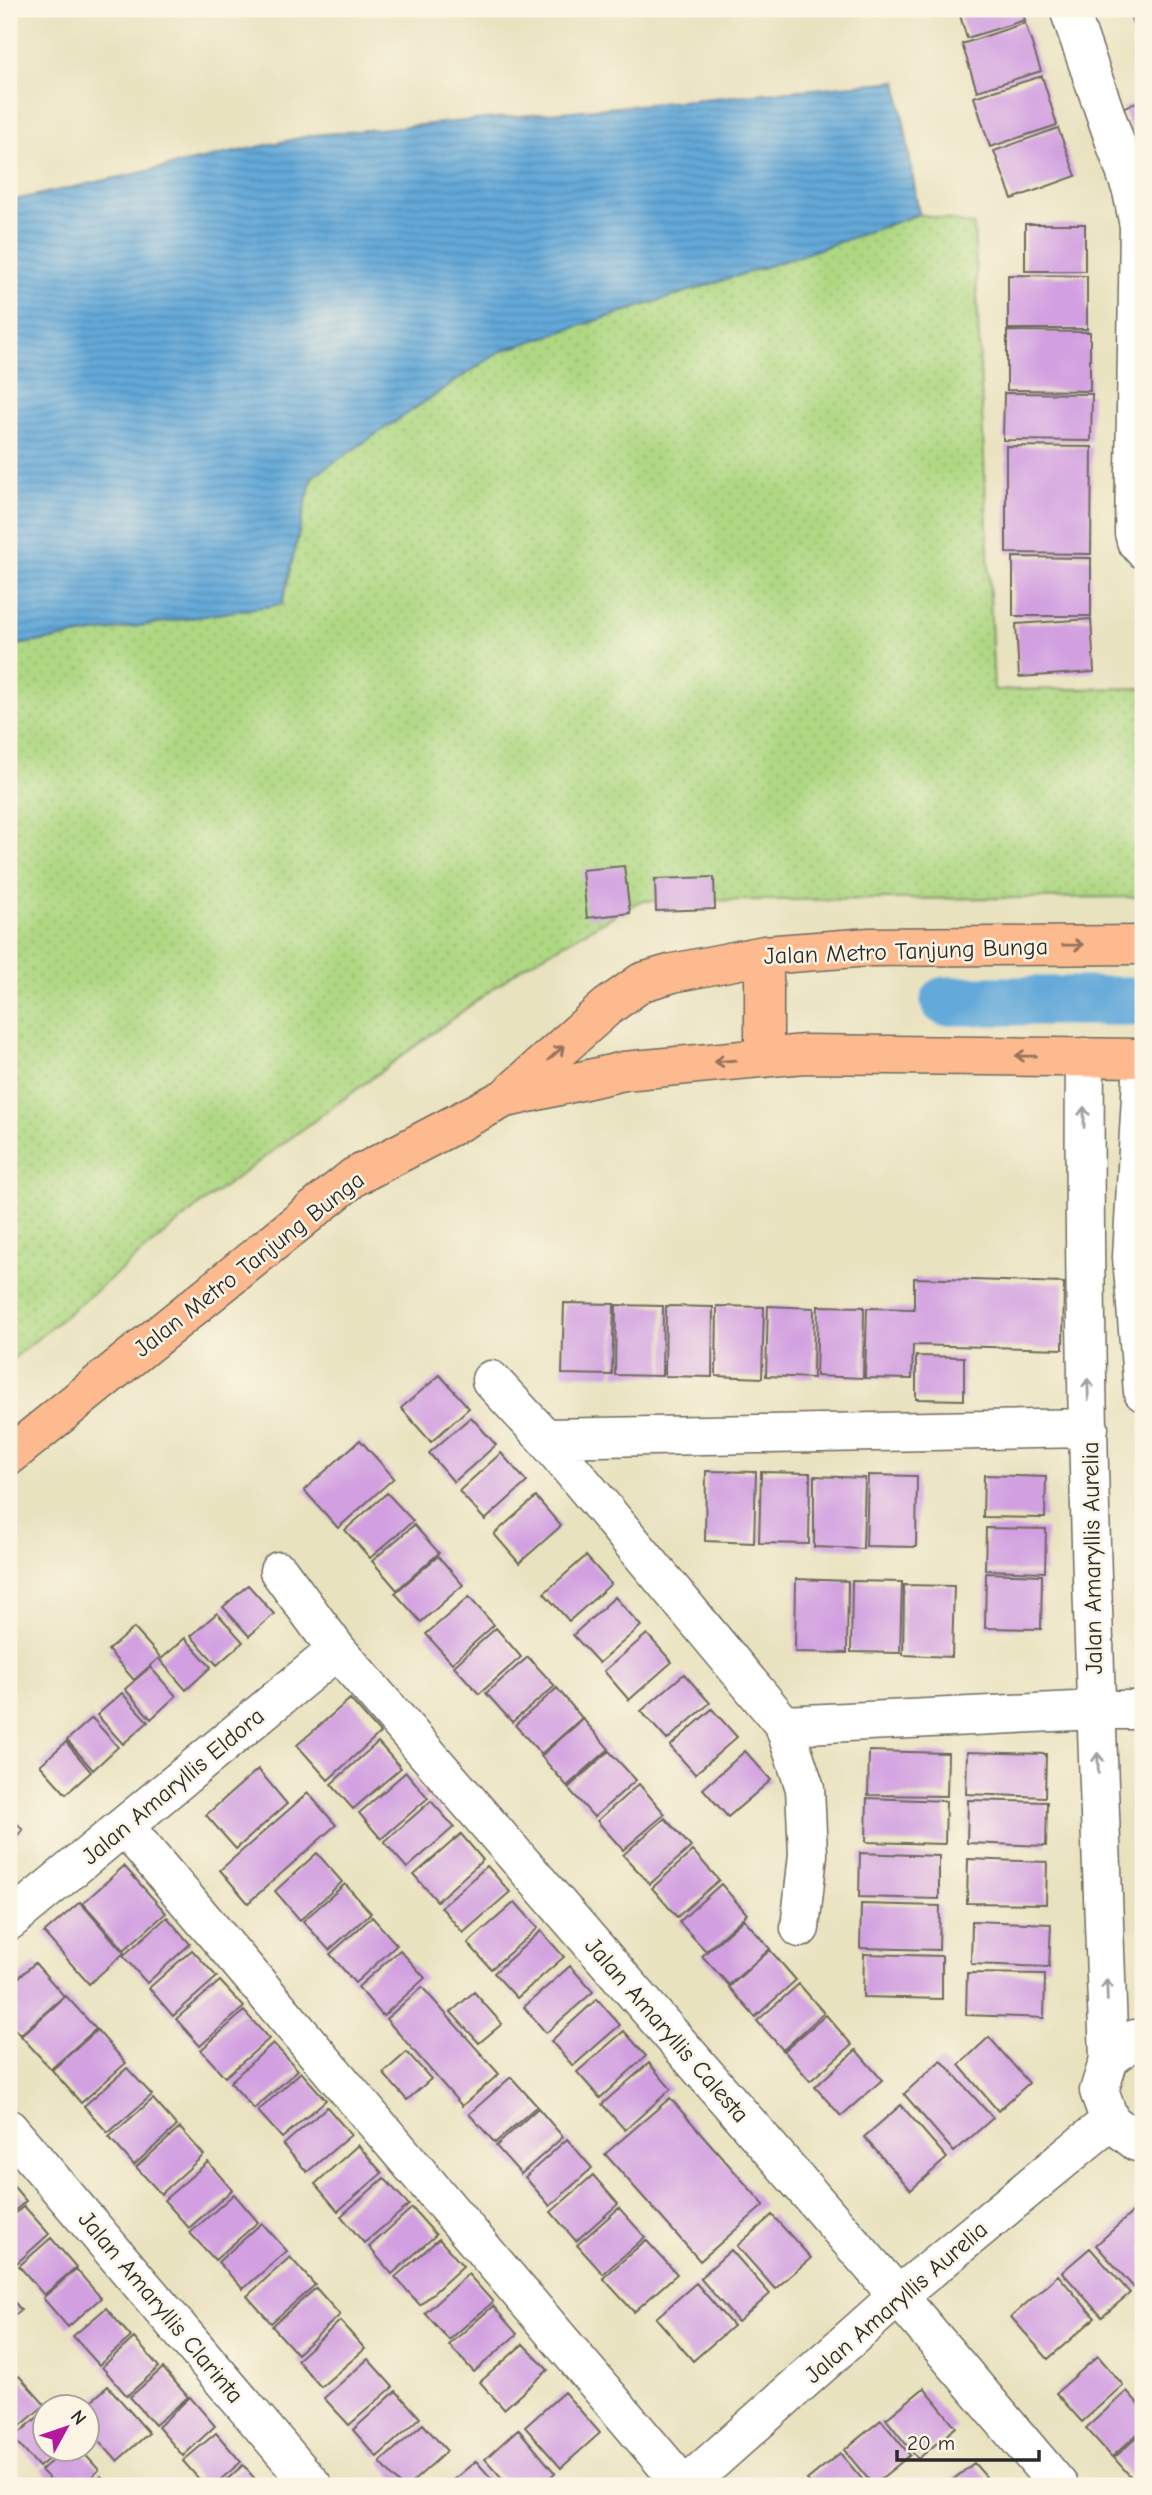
<svg xmlns="http://www.w3.org/2000/svg" width="1152" height="2495" viewBox="0 0 1152 2495" font-family="'Comic Neue',sans-serif">
  <style>
    .grass { fill: url(#grass-dots); stroke: #6d8257; stroke-width: 2 }
    .water { fill: url(#water-rules); stroke: #486a82; stroke-width: 2 }
    .lines { fill: none; stroke-linecap: round; stroke-linejoin: round }
    .canal { stroke: #64a9d9; stroke-width: 49 }
    .building { fill: #d2a0e1 }
    .minor-casing { stroke: #6e6b5f; stroke-width: 41 }
    .major-casing { stroke: #6e6b5f; stroke-width: 41 }
    .minor { stroke: #fff; stroke-width: 38 }
    .major { stroke: #fcba8e; stroke-width: 38 }
    .oneway { stroke: #94725c }
    .oneway2 { stroke: #a0a0a0 }
    .labels { text-anchor: middle; dominant-baseline: central; stroke-width: 5; stroke-linejoin: round; paint-order: stroke }
    .street-label { font-size: 24px; fill: #2b2b2b; stroke: #fcf5e5 }
  </style>
  <defs>
    <pattern id="grass-dots" width="8" height="8" patternUnits="userSpaceOnUse" patternTransform="scale(1.75)"><rect width="8" height="8" fill="#afd883"/><path d="M2 2h.1M6 6h.1" fill="none" stroke="#97ba71" stroke-width="1.8" stroke-linecap="round"/></pattern>
    <pattern id="water-rules" width="6" height="5" patternUnits="userSpaceOnUse" patternTransform="scale(1.75)"><rect width="6" height="5" fill="#64a9d9"/><path d="M0 2.5h6" fill="none" stroke="#538ab0"/></pattern>
  </defs>
  <rect width="100%" height="100%" fill="#fcf5e5"/>
  <filter id="ink" filterUnits="userSpaceOnUse"><feTurbulence type="fractalNoise" baseFrequency=".0143" numOctaves="2"/><feDisplacementMap in="SourceGraphic" scale="14" xChannelSelector="R" yChannelSelector="G"/><feConvolveMatrix kernelMatrix="1 2 1 2 8 2 1 2 1" color-interpolation-filters="sRGB"/></filter>
  <filter id="wash" filterUnits="userSpaceOnUse"><feTurbulence type="fractalNoise" baseFrequency=".00686" numOctaves="4" result="noise"/><feDisplacementMap in="SourceGraphic" scale="28" xChannelSelector="R" yChannelSelector="G"/><feGaussianBlur stdDeviation="1.57" result="paint"/><feColorMatrix in="noise" values="0 0 0 0 0 0 0 0 0 0 0 0 0 0 0 0 0 1.4 0 .05"/><feComposite in="paint" operator="in"/></filter>
  <g filter="url(#wash)">
    <rect width="100%" height="100%" fill="#e9e2bf"/>
    <path class="grass" d="M919,214L974,225L994,690L1143,688V897L640,901L521,968L201,1204L9,1362V646L282,604L312,477L501,351L799,256Z"/>
    <path class="water" d="M897,81L919,214L799,256L501,351L312,477L282,604L9,646V201L313,135Z"/>
    <g class="lines">
      <path class="canal" d="M945,1001H1143"/>
    </g>
    <g id="blocks">
      <path class="building" d="M958,9H1021L1025,20L967,38Z
        M1128,9H1143V40L1139,42Z
        M1025,23L1041,71L977,91L962,44Z
        M1042,76L1057,125L990,147L974,97Z
        M1143,100V160L1123,108Z
        M1058,128L1076,176L1012,199L994,151Z
        M1025,224H1085V271H1025Z
        M1008,275L1087,276V329H1008Z
        M1007,331L1090,332V391L1007,390Z
        M1004,393L1092,394L1091,441L1003,440Z
        M1006,446L1092,447L1091,554L1006,553Z
        M1013,557L1091,558V616H1013Z
        M1091,619L1094,672L1019,677L1016,624Z
        M624,866L630,913L587,918L582,870Z
        M714,877L715,909L656,911L655,879Z
        M914,1278L1064,1283L1063,1349L913,1345L912,1379L865,1378L867,1308L914,1309Z
        M564,1303L614,1304L612,1375L562,1374Z
        M616,1305L663,1306L662,1376L615,1375Z
        M666,1306L713,1307L712,1377L665,1376Z
        M717,1306L764,1307L762,1378L716,1376Z
        M768,1306L814,1308L813,1378L766,1376Z
        M818,1306L864,1307L863,1378L816,1376Z
        M916,1356L964,1357V1400L916,1399Z
        M440,1375L469,1408L431,1442L401,1408Z
        M471,1417L496,1445L454,1482L429,1453Z
        M360,1440L394,1478L338,1528L304,1490Z
        M501,1453L527,1482L485,1520L459,1491Z
        M706,1471L756,1472L754,1543L705,1541Z
        M761,1472L810,1473L809,1544L759,1543Z
        M868,1475L917,1476L916,1547L866,1546Z
        M984,1475L1046,1477L1045,1518L983,1517Z
        M814,1476L865,1478L863,1549L814,1547Z
        M387,1493L413,1521L370,1558L345,1530Z
        M536,1497L561,1526L519,1563L494,1534Z
        M414,1525L439,1553L397,1590L372,1561Z
        M986,1528L1046,1529L1045,1572L985,1570Z
        M438,1556L463,1585L421,1622L395,1593Z
        M586,1556L611,1584L569,1621L544,1593Z
        M986,1573L1042,1575L1041,1629L985,1628Z
        M796,1579L848,1581L847,1653L795,1652Z
        M852,1581L902,1582L900,1653L851,1652Z
        M248,1585L274,1614L249,1636L223,1607Z
        M904,1585L954,1586L952,1657L903,1655Z
        M469,1597L494,1625L452,1663L426,1634Z
        M615,1597L641,1626L599,1663L573,1635Z
        M217,1613L243,1642L217,1665L191,1636Z
        M134,1628L160,1657L134,1680L108,1650Z
        M496,1628L521,1657L479,1694L454,1666Z
        M647,1634L672,1662L629,1700L604,1671Z
        M185,1638L211,1667L186,1690L160,1660Z
        M528,1657L555,1686L512,1722L486,1693Z
        M150,1667L176,1696L151,1719L125,1689Z
        M684,1674L710,1703L667,1740L641,1711Z
        M557,1688L582,1718L541,1754L515,1725Z
        M122,1693L148,1722L123,1744L97,1715Z
        M350,1699L380,1733L328,1780L297,1745Z
        M712,1709L737,1737L695,1774L670,1746Z
        M92,1718L118,1747L93,1770L67,1740Z
        M583,1719L609,1749L567,1786L541,1756Z
        M66,1742L91,1772L66,1794L40,1765Z
        M378,1742L401,1768L353,1809L331,1784Z
        M609,1751L636,1780L594,1817L568,1788Z
        M745,1751L771,1780L728,1817L703,1789Z
        M869,1751L948,1753L947,1796L868,1795Z
        M967,1752L1046,1754L1045,1797L966,1794Z
        M258,1769L287,1804L236,1849L206,1815Z
        M406,1772L428,1798L381,1839L359,1813Z
        M639,1784L665,1814L623,1850L597,1821Z
        M308,1793L336,1825L248,1903L220,1870Z
        M867,1798L946,1801L945,1844L866,1842Z
        M968,1800L1047,1802L1046,1846L967,1843Z
        M431,1801L454,1827L407,1868L384,1842Z
        M9,1814L23,1830L9,1843Z
        M665,1818L691,1847L650,1884L623,1855Z
        M461,1834L483,1860L437,1901L414,1875Z
        M693,1851L719,1880L677,1917L652,1888Z
        M317,1853L342,1882L300,1920L275,1891Z
        M860,1853L939,1856V1899L859,1897Z
        M968,1859L1047,1862L1046,1904L967,1903Z
        M124,1866L166,1913L124,1950L83,1903Z
        M487,1866L510,1892L463,1933L441,1907Z
        M345,1884L371,1913L329,1950L303,1921Z
        M721,1884L747,1914L706,1951L679,1922Z
        M80,1902L124,1953L89,1984L44,1933Z
        M515,1902L538,1928L491,1969L468,1943Z
        M861,1904L940,1906L939,1950L860,1948Z
        M167,1917L190,1944L147,1983L123,1956Z
        M372,1917L397,1945L355,1983L330,1954Z
        M744,1919L770,1949L729,1985L702,1956Z
        M972,1921L1051,1924L1049,1967L971,1964Z
        M541,1931L564,1957L517,1998L494,1973Z
        M192,1950L217,1977L173,2016L149,1988Z
        M400,1950L425,1978L383,2016L358,1987Z
        M770,1950L796,1980L755,2017L729,1987Z
        M864,1954L942,1956V1999L863,1997Z
        M35,1963L64,1996L20,2035L9,2023V1986Z
        M570,1966L593,1992L546,2033L524,2007Z
        M967,1973L1045,1974L1044,2018L966,2015Z
        M220,1981L244,2007L200,2046L176,2019Z
        M799,1984L824,2013L783,2050L757,2021Z
        M422,1987L499,2074L462,2106L386,2019Z
        M474,1992L502,2024L479,2043L451,2012Z
        M66,1996L96,2029L51,2069L21,2036Z
        M597,1999L620,2025L573,2066L551,2041Z
        M244,2011L269,2039L225,2077L201,2050Z
        M826,2015L852,2045L810,2081L784,2051Z
        M97,2030L126,2063L81,2103L52,2070Z
        M624,2031L646,2056L600,2098L577,2072Z
        M989,2037L1029,2083L998,2111L959,2065Z
        M273,2043L298,2070L254,2109L230,2082Z
        M856,2050L882,2080L841,2116L815,2087Z
        M407,2052L431,2079L407,2100L383,2073Z
        M941,2060L993,2118L954,2152L904,2094Z
        M649,2063L671,2089L625,2130L602,2104Z
        M127,2068L152,2095L108,2133L84,2106Z
        M301,2072L326,2100L282,2138L258,2111Z
        M511,2077L537,2106L495,2143L469,2114Z
        M670,2098L764,2205L700,2261L605,2154Z
        M153,2099L177,2126L134,2165L109,2137Z
        M901,2105L947,2158L911,2190L864,2137Z
        M327,2107L351,2135L307,2172L283,2145Z
        M538,2108L563,2137L521,2174L496,2146Z
        M180,2128L204,2155L161,2194L136,2167Z
        M567,2139L592,2168L550,2206L525,2177Z
        M358,2145L382,2173L338,2211L315,2184Z
        M208,2162L232,2190L189,2228L164,2200Z
        M593,2175L618,2204L576,2241L551,2212Z
        M384,2178L409,2205L364,2243L341,2216Z
        M9,2181L26,2201L9,2216Z
        M234,2194L258,2222L215,2260L190,2233Z
        M24,2206L49,2234L17,2263L9,2253V2219Z
        M412,2208L436,2235L392,2274L369,2247Z
        M619,2208L645,2237L603,2274L577,2245Z
        M1135,2210L1143,2219V2283L1136,2290L1096,2245Z
        M772,2215L811,2258L775,2289L737,2246Z
        M262,2223L287,2251L243,2289L218,2262Z
        M51,2238L76,2267L44,2295L19,2266Z
        M439,2239L463,2266L420,2305L395,2277Z
        M646,2240L677,2274L634,2312L603,2278Z
        M1090,2248L1130,2293L1102,2317L1062,2272Z
        M731,2250L770,2294L738,2322L700,2278Z
        M290,2257L315,2285L271,2323L247,2296Z
        M76,2269L101,2298L68,2327L43,2298Z
        M468,2274L493,2302L449,2340L425,2313Z
        M1058,2275L1095,2318L1048,2359L1011,2317Z
        M696,2283L733,2326L693,2361L656,2318Z
        M316,2288L340,2315L297,2354L272,2326Z
        M9,2296L21,2310L9,2320Z
        M493,2306L517,2334L474,2372L449,2345Z
        M106,2308L131,2337L99,2365L73,2336Z
        M340,2321L365,2349L321,2387L297,2360Z
        M134,2338L159,2367L127,2396L102,2367Z
        M523,2344L548,2370L504,2409L480,2382Z
        M1098,2356L1123,2385L1082,2422L1056,2393Z
        M368,2359L393,2387L349,2425L324,2398Z
        M163,2368L188,2397L155,2425L130,2397Z
        M19,2376L45,2405L12,2433L9,2429V2385Z
        M108,2386L149,2433L117,2461L88,2428V2408H84Z
        M924,2388L956,2427L918,2459L886,2419Z
        M396,2391L420,2418L377,2457L353,2430Z
        M1127,2391L1143,2409V2429L1112,2457L1086,2428Z
        M564,2392L600,2433L561,2468L525,2427Z
        M190,2397L215,2426L183,2456L158,2427Z
        M46,2410V2450H59L39,2467L13,2438Z
        M881,2420L910,2455L873,2485L844,2450Z
        M423,2424L447,2451L408,2486H401L380,2462Z
        M518,2429L555,2473L540,2486H509L485,2459Z
        M1143,2432V2484L1139,2486L1114,2458Z
        M216,2433L241,2462L213,2486H205L183,2461Z
        M65,2450H81L99,2470L81,2486H56L41,2470Z
        M840,2453L868,2486H812L807,2480Z
        M476,2461L498,2486H446Z
        M974,2463L994,2486H945Z
        M243,2465L261,2486H220Z
        M101,2476L110,2486H90Z"/>
    </g>
  </g>
  <g filter="url(#ink)">
    <use href="#blocks" fill-opacity="0" stroke="#6e6b5f" stroke-width="2"/>
    <g class="lines">
      <defs>
        <path id="minor" d="M1069,9L1132,191L1139,226L1134,533L1136,541L1143,549
          M1085,1057C1082,1391 1097,1725 1109,2059
          M1143,1060L1132,1257L1143,1392
          M491,1380L545,1438L784,1725L1096,1710H1143
          M545,1438L1089,1428
          M279,1571L337,1650L898,2296L1059,2486
          M784,1725L805,1788L808,1854L800,1928
          M124,1826L684,2486
          M9,1921L337,1650
          M1143,2039H1135L1109,2059L1099,2091L1110,2121L1137,2142H1143
          M9,2129L313,2486
          M685,2486L898,2296L1110,2121"/>
        <path id="major" d="M764,1058V955
          M511,1097L624,1071L804,1054L1143,1058
          M9,1456L354,1177L505,1098L607,1007L642,982L673,973L764,955L870,947L1143,945"/>
      </defs>
      <use href="#minor" class="minor-casing"/>
      <use href="#major" class="major-casing"/>
      <use href="#minor" class="minor"/>
      <use href="#major" class="major"/>
    </g>
    <defs><path id="oneway-shaft" d="M-6 0H5M1.5-3L5.5 0L1.5 3" fill="none" stroke-width="1.6" stroke-linecap="round" stroke-linejoin="round" transform="scale(1.75)"/></defs>
    <g class="oneway">
      <use href="#oneway-shaft" transform="translate(1073 945) rotate(-1)"/>
      <use href="#oneway-shaft" transform="translate(556 1053) rotate(-42)"/>
      <use href="#oneway-shaft" transform="translate(1026 1056) rotate(-179)"/>
      <use href="#oneway-shaft" transform="translate(725 1061) rotate(175)"/>
    </g>
    <g class="oneway2">
      <use href="#oneway-shaft" transform="translate(1084 1117) rotate(-90)"/>
      <use href="#oneway-shaft" transform="translate(1088 1389) rotate(-92)"/>
      <use href="#oneway-shaft" transform="translate(1098 1763) rotate(-92)"/>
      <use href="#oneway-shaft" transform="translate(1107 1990) rotate(-92)"/>
    </g>
  </g>
  <g class="labels">
    <g class="street-label">
      <text transform="translate(906 951) rotate(-2)">Jalan Metro Tanjung Bunga</text>
      <text transform="translate(249 1264) rotate(-38)">Jalan Metro Tanjung Bunga</text>
      <text transform="translate(1092 1558) rotate(-91)">Jalan Amaryllis Aurelia</text>
      <text transform="translate(173 1786) rotate(-40)">Jalan Amaryllis Eldora</text>
      <text transform="translate(667 2030) rotate(49)">Jalan Amaryllis Calesta</text>
      <text transform="translate(896 2302) rotate(-41)">Jalan Amaryllis Aurelia</text>
      <text transform="translate(161 2307) rotate(50)">Jalan Amaryllis Clarinta</text>
    </g>
  </g>
  <rect width="1152" height="2495" fill="none" stroke="#fcf5e5" stroke-width="35"/>
  <g transform="translate(66 2428) rotate(50)"><circle r="33" fill="#fcf5e5" stroke="#a8a49b" stroke-width="2"/>
  <path d="M0-5L12 26L0 18L-12 26Z" fill="#b5179e"/>
  <text y="-10" font-size="19" font-weight="bold" text-anchor="middle" fill="#2b2b2b">N</text>
  </g>
  <path d="M897 2450v10h142v-10" fill="none" stroke="#2b2b2b" stroke-width="3.5"/>
  <text x="907" y="2450" font-size="21" fill="#2b2b2b" stroke="#fcf5e5" stroke-width="5" paint-order="stroke">20 m</text>
</svg>
